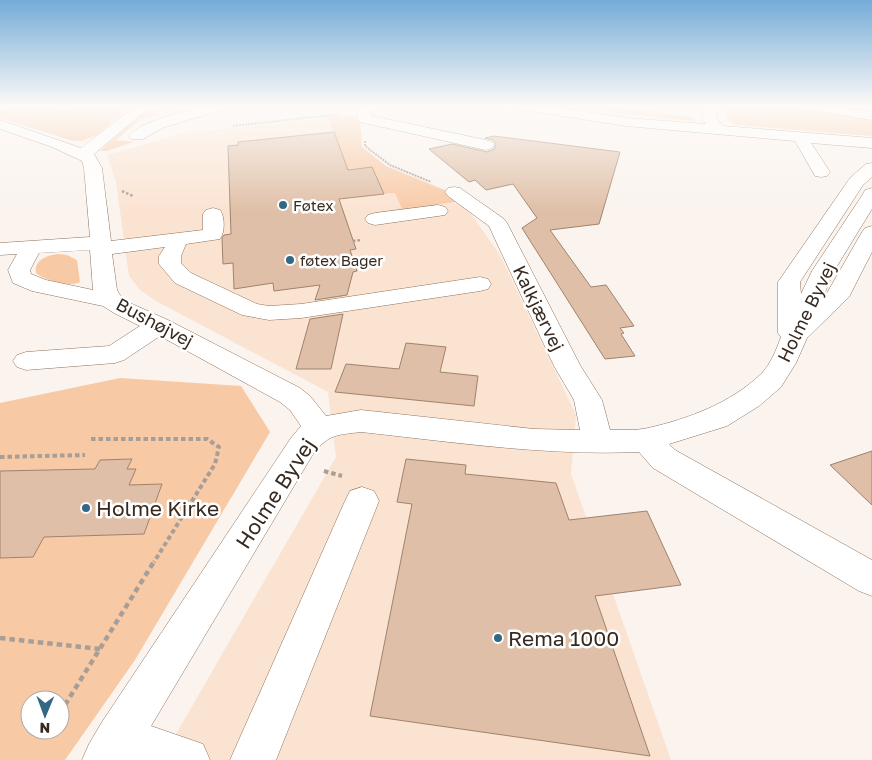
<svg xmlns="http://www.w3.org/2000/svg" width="872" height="760" viewBox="0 0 872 760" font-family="'Golos Text',sans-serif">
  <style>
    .built { fill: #fbe3d1 }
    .green { fill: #f8c9a5; fill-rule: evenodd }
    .building { fill: #dfbfa7; stroke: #a0836c }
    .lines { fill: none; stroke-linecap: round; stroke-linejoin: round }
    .minor-casing { stroke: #8f725c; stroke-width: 1 }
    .path-far3 { stroke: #a79e97; stroke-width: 2; stroke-dasharray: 2 1; stroke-linecap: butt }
    .path-far2 { stroke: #a79e97; stroke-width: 2.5; stroke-dasharray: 2.5 2; stroke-linecap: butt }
    .path-far1 { stroke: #a79e97; stroke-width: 4; stroke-dasharray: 4.5 3; stroke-linecap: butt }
    .path { stroke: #a79e97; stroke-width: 4.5; stroke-dasharray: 5.5 4; stroke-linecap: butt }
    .minor { fill: #fff; fill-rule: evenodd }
    .poi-dot { fill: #326883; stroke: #fff; stroke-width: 2 }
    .labels { text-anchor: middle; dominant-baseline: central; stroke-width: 5; stroke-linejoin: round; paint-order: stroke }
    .far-poi-label { font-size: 15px; fill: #362920; stroke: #fff; text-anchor: start }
    .street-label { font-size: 18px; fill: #362920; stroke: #fff }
    .near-street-label { font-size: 21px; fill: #362920; stroke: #fff }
    .near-poi-label { font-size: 21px; fill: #362920; stroke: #fff; text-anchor: start }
  </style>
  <rect width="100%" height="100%" fill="#faf3ee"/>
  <path class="built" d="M329,118L348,169L372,167L384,194L395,193L462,201L500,255L576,415L571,474L671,760H161L336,457L328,392L156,301L140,290L129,276L116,182L107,155L183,133Z"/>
  <path class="green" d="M13,106H55L60,107L55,109L61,110L72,106H131L97,135L82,141H73L0,118V108Z
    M557,106H616L696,118L692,121Z
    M728,106H789L872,120V136L736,125L727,120Z
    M152,110L161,115L141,119L116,140L134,142L106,151H100L141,114Z
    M351,115L360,121L362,147L386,166L452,193L462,201L402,209L395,193L384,194L372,167L348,169L328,117Z
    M58,254L67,255L77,260L80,282C70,288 44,280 36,273C34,260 47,255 58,254Z
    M120,378L241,386L270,432L135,660L65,760H0V403ZM30,700H60V730H30Z"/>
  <path class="building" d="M334,132L348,170L372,167L384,194L339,199L356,249L350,250L357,271L353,272L347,295L315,300L320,285L274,291L273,283L234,289L233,263L223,264L222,238L224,235L231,234L228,146L238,145V142Z
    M494,136L620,152L599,224L550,230L591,287L606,285L634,326L620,328L624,333L621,334L635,356L605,359L522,228L537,218L513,184L486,190L475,180L469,182L429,149L452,144L487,152L494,149L496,144L493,140L485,138Z
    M343,314L331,369H296L310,319Z
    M406,343L446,347L440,372L478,376L474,406L335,392L346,364L399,369Z
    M872,451V505L830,465Z
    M132,459L127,469H136L129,485L162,484L144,534L44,537L33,557L0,558V471L95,469L100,460Z
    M406,459L466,465L465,474L556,483L569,520L647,511L681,585L595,596L650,756L370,716L412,504L397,502Z"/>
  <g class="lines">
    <defs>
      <path id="minor" d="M136,106H151L94,154L102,168L111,241L203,230V214L206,210L213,208L220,210C225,217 225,232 220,239L186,244L181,256V263L191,273L257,304L269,306L301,304L480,277L488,279L491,284L488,289L480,291L301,318L269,320L242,315L175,283L159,264V256L165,247L112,254L117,290L120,295L130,303L168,320L300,388L310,396L326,416L361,410L534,429L580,430L574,400L554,366L489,226L448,196L445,192L448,188L454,187L460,188L504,219L507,223L580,365L602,400L610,430C622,429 636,431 648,428C688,419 731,403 761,374C771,364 776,350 781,337L778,333V282L850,178L866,164L872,163V177L863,185L800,282L801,294L812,271L863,194L865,190L872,188V209L834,271L823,297L827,293L862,232L865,228L872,226V252L849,297L807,338L796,363L781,387L759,406L727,426L669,444L675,450L872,560V596L859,591L653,468L639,452C546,456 454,442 361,432C336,435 329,434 313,454L151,726L203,744L210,760H82L89,744L102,722L291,438L301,426L290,410L280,402L160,336L124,360L115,363L26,370L17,367L13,361L17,355L26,352L109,346L140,326L114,313L103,306L32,291L13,283L8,270L17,254L0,255V243L90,237L84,168L82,161L52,147L0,129V120L81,148ZM90,250L93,290L46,280L31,274L30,270L39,253Z
        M206,106H227L225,109L162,128L143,139H131L129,136C139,121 188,111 206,106Z
        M363,106H380L372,112V116L486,140L492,142L494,145L492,148L486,150L360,122L358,119V110Z
        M517,106H549L626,118L706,124L702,118L706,106H720L716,118L723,126L872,138V148L811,143L830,172L827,176L821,177L815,176L795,141L626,126L524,110L519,109Z
        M802,106H834L872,112V120L809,110L804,109Z
        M438,205L445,207L448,211L445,215L375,225L368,223L365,219L368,215L375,213Z
        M362,487L374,491L379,501L276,760H230L345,501L350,491Z"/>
    </defs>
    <use href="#minor" class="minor-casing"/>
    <path class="path-far3" d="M233,126L341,114
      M365,141V146L390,165L431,182"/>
    <path class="path-far2" d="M122,191L133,196
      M353,241L361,240"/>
    <path class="path-far1" d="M91,439H207L219,447L215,464L154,562
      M0,457L85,455
      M324,471L342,476"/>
    <path class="path" d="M0,638L100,649
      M60,713L155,560"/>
    <use href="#minor" class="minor"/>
  </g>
  <linearGradient id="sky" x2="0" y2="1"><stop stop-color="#74acd8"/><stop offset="0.5" stop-color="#fdfaf7"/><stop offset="1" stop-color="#fdfaf7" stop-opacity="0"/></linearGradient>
  <rect width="872" height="212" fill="url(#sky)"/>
  <g class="poi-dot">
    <circle cx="283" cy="205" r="5"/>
    <circle cx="290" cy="260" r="5"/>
    <circle cx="86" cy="508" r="5"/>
    <circle cx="498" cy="638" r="5"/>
  </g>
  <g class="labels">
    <g class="far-poi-label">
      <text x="293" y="205">Føtex</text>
      <text x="300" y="260">føtex Bager</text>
    </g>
    <g class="street-label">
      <text transform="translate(539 308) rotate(64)">Kalkjærvej</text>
      <text transform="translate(806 312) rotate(-64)">Holme Byvej</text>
      <text transform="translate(155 322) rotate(28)">Bushøjvej</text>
    </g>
    <g class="near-street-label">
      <text transform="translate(275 493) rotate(-57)">Holme Byvej</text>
    </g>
    <g class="near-poi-label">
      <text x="96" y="508">Holme Kirke</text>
      <text x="508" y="638">Rema 1000</text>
    </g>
  </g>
  <g transform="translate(45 715) rotate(181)"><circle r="24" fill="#ffffff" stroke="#afa9a6"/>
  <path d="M0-4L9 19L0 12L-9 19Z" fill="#326883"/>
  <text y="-8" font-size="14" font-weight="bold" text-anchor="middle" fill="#362920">N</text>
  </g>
</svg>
